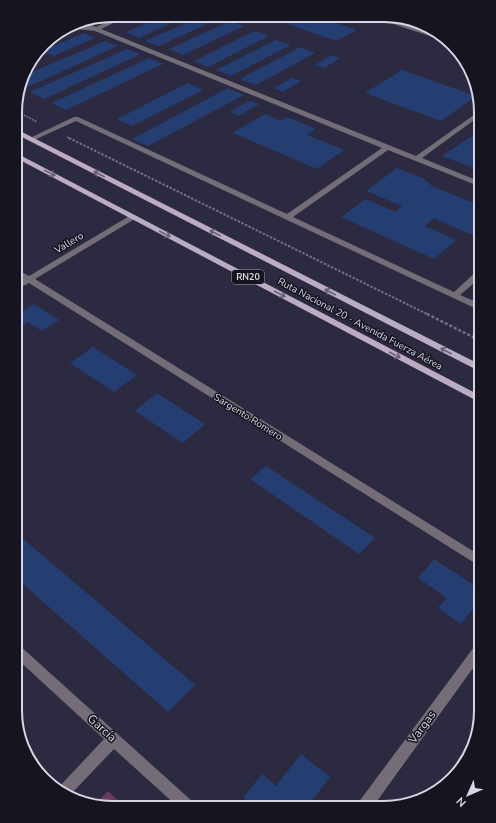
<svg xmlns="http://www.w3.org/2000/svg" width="496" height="823" viewBox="0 0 496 823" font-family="'Nunito Sans',sans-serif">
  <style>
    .green { fill: #693b59 }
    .building { fill: #243e72 }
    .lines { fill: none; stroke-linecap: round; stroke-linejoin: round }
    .path-far2 { stroke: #737185; stroke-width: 1.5; stroke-dasharray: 2 1; stroke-linecap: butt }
    .path-far1 { stroke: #737185; stroke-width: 2; stroke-dasharray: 2.5 1.5; stroke-linecap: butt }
    .path { stroke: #737185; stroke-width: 2.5; stroke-dasharray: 3 2; stroke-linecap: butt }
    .minor { fill: #746d78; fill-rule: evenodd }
    .major { fill: #bbacc2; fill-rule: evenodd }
    .oneway { stroke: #686070 }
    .labels { text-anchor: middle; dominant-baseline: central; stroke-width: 3; stroke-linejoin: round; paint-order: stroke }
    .shield { fill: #15141f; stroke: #9d9caa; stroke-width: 1 }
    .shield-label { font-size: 9px; font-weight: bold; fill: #d7d6e5 }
    .street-label { font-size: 10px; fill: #d7d6e5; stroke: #15141f }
    .near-street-label { font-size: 12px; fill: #d7d6e5; stroke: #15141f }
    .rim { fill: none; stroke: #d7d6e5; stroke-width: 2 }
  </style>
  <rect width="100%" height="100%" fill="#2c2a41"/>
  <path class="green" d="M108,791L125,807H99L94,805Z"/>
  <path class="building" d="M165,15H189L139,38L126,32Z
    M202,16H213L220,18L159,46L145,41Z
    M265,16H316L357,30L336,41Z
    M230,21L244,26L183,55L169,49Z
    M254,31L269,36L208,67L194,61Z
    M84,33L95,38L53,56L42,51Z
    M276,40L291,45L231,76L216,70Z
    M105,41L118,46L21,90L19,89L23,76Z
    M300,47L315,53L256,85L240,79Z
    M127,49L141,54L44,99L30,92Z
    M331,55L340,58L324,68L315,65Z
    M149,58L163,64L66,110L52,103Z
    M402,70L476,96L441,121L365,93Z
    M292,78L301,81L283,92L274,88Z
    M188,83L203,90L132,126L117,119Z
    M228,88L244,95L148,146L132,139Z
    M249,101L259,104L239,116L230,112Z
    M265,114L281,121L287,117L316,129L307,135L344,150L317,169L233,133Z
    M481,130V171L442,156Z
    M397,168L424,179L432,186L481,206V239L434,218L425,226L456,240L434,259L341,217L366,199L395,212L402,206L366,191Z
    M34,304L59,320L42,331L28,322L17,329L16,328V315Z
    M93,347L137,375L114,392L70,363Z
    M157,393L205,424L183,443L135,411Z
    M266,466L375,538L359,554L250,479Z
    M15,532L195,685L168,712L15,577Z
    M434,559L481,590V599L461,624L438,608L447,598L418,578Z
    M301,754L330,777L306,808H255L243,798L262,774L276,786Z"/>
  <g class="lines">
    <path class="path-far2" d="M16,111L37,122
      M67,137L71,139"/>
    <path class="path-far1" d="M69,138L429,315"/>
    <path class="path" d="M427,314L481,341"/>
    <path class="minor" d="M122,15H130L101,29L416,156L481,110V115L422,158L481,182V187L388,150L293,217L454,292L478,270L481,269V277L460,295L481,304V311L76,121L34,140H30V138L74,117H78L287,214L382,148L95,31L67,28L70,25L85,26L76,22L82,21L96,27Z
      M372,17H380L445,37L448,42Z
      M131,215H134L138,217L35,279L481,556V567L29,283L16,290V284L23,279L16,274V269L29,276Z
      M481,641V657L372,808H356L358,803L477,643Z
      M15,643L19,645L193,802L195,807H178L114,749L70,795L57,789L104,739L15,657Z"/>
    <path class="major" d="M16,129L481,365V372L16,134Z
      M16,153L481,396V403L16,158Z"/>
  </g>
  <defs><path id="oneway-shaft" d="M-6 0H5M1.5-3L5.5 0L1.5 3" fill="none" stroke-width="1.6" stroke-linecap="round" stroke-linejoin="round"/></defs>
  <g class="oneway">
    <use href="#oneway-shaft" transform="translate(50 173) rotate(28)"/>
    <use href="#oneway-shaft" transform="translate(99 174) rotate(-153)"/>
    <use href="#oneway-shaft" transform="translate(215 233) rotate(-153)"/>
    <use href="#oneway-shaft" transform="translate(165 234) rotate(28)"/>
    <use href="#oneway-shaft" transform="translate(330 292) rotate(-153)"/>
    <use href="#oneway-shaft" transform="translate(280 294) rotate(28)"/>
    <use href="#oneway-shaft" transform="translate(446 351) rotate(-153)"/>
    <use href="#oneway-shaft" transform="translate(395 355) rotate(28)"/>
  </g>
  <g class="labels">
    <rect class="shield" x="232" y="270" width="32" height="14" rx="3"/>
    <g class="shield-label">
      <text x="248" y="277">RN20</text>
    </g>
    <g class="street-label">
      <text transform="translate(69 243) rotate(-31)">Vallero</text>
      <text transform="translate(360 324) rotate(28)">Ruta Nacional 20 - Avenida Fuerza Aérea</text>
      <text transform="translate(248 417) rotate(32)">Sargento Romero</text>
    </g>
    <g class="near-street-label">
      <text transform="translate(422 727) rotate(-54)">Vargas</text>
      <text transform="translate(102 728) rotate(42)">García</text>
    </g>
  </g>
  <path d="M0 0H496V823H0ZM112 22H384A90 90 0 0 1 474 112V711A90 90 0 0 1 384 801H112A90 90 0 0 1 22 711V112A90 90 0 0 1 112 22Z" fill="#15141f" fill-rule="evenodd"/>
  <path class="rim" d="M112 22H384A90 90 0 0 1 474 112V711A90 90 0 0 1 384 801H112A90 90 0 0 1 22 711V112A90 90 0 0 1 112 22Z"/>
  <g transform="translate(468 795) rotate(225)" stroke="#15141f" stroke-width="3" paint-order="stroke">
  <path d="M0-3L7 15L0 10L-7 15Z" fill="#d7d6e5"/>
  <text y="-6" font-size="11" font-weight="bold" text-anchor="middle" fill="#d7d6e5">N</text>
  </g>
</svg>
